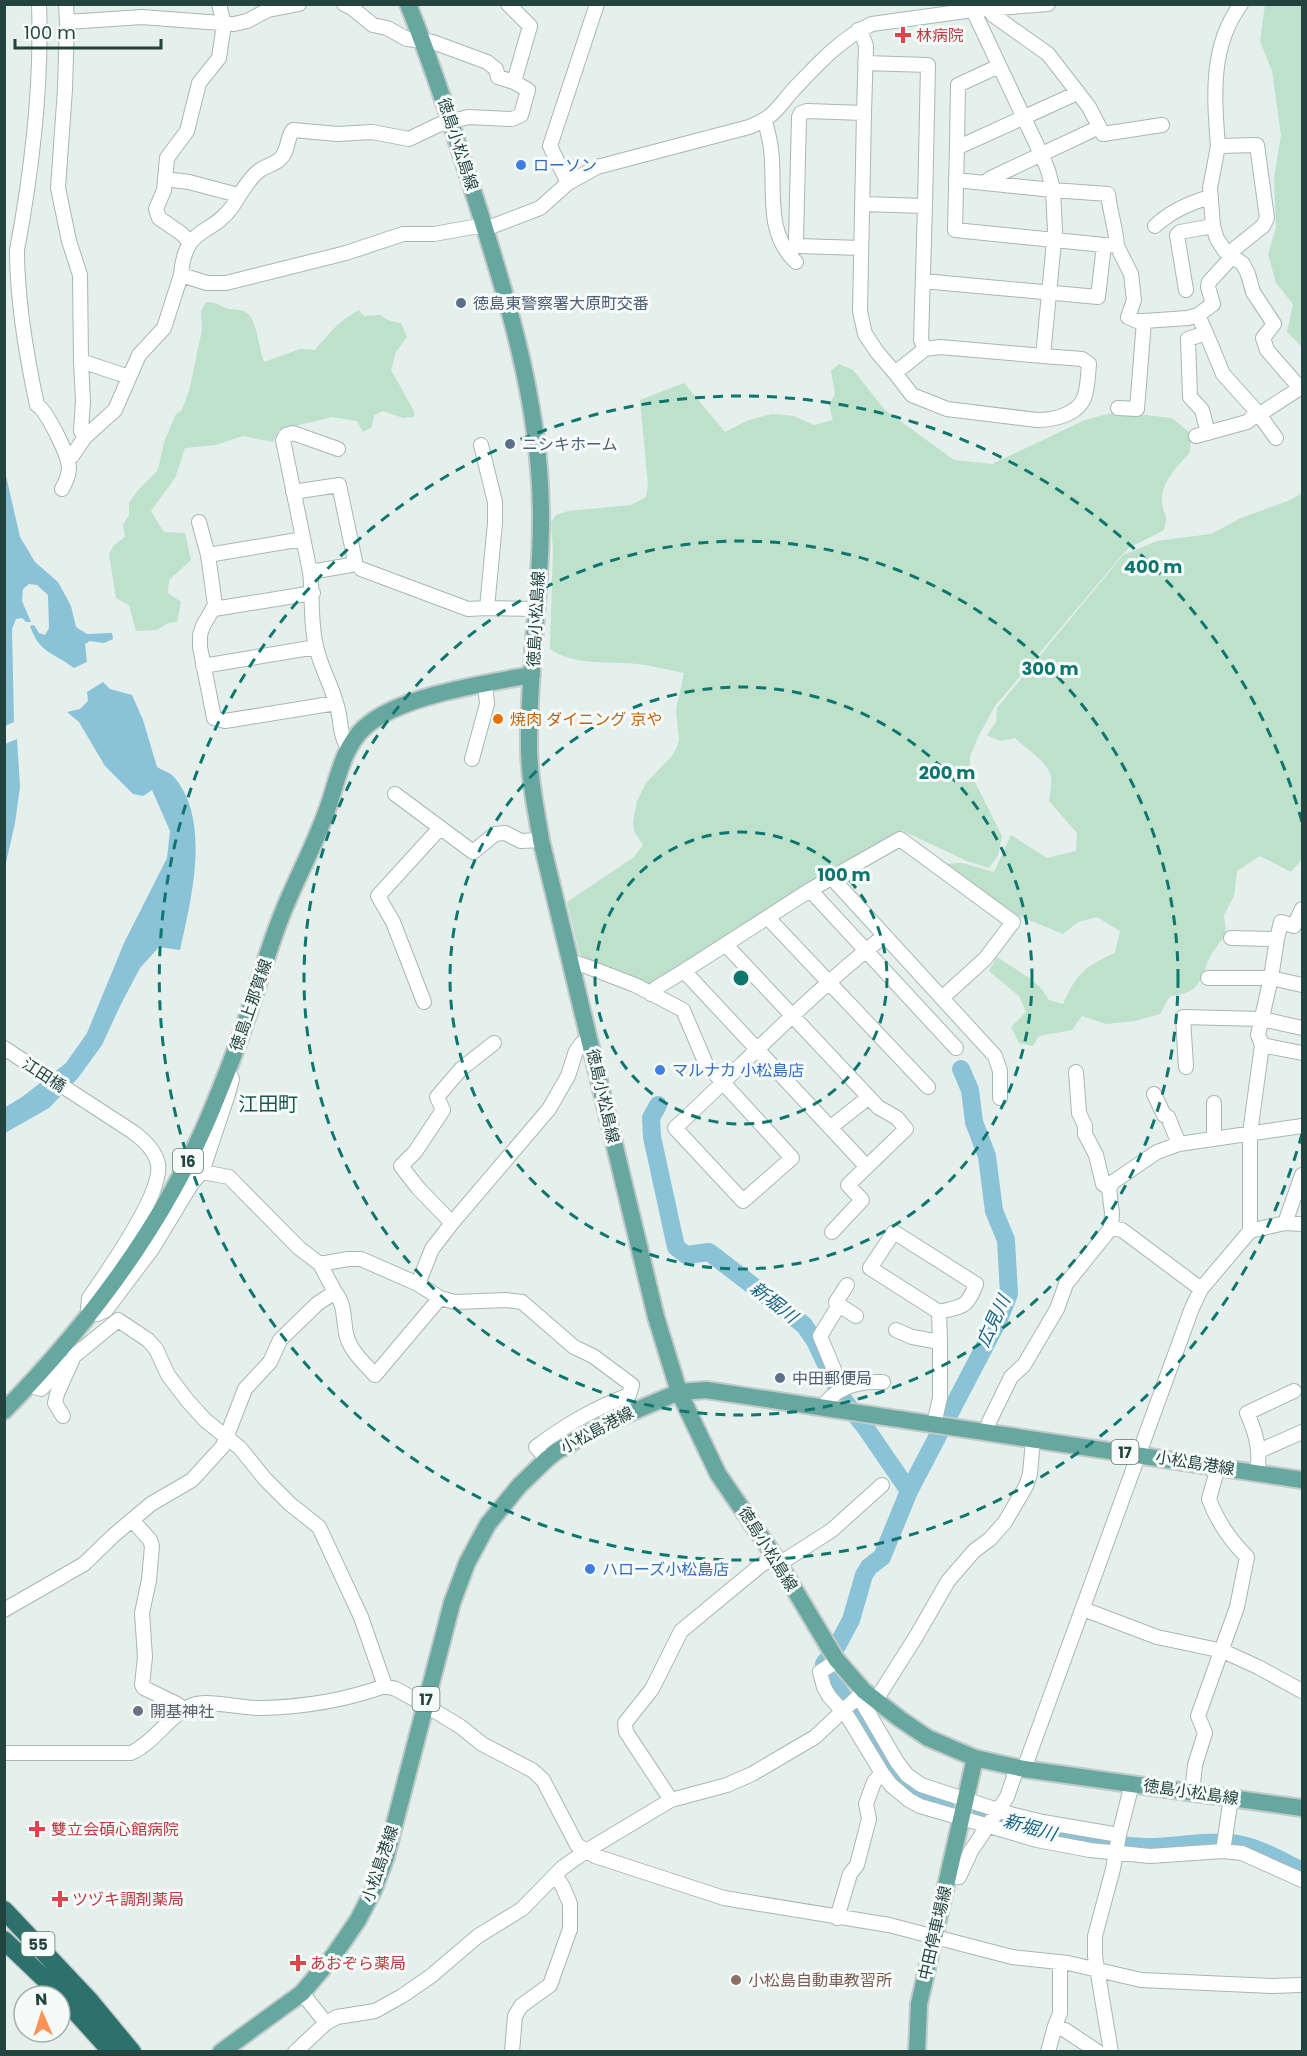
<svg xmlns="http://www.w3.org/2000/svg" width="1307" height="2056" viewBox="0 0 1307 2056" font-family="Poppins,'Noto Sans JP',sans-serif">
  <style>
    .green { fill: #bde1cb }
    .water { fill: #8ac2d7 }
    .lines { fill: none; stroke-linecap: round; stroke-linejoin: round }
    .river { stroke: #8ac2d7; stroke-width: 18 }
    .minor-casing { stroke: #a7b8b4; stroke-width: 16 }
    .major-casing { stroke: #c1cac9; stroke-width: 20 }
    .highway-casing { stroke: #c1cac9; stroke-width: 21 }
    .minor { stroke: #fff; stroke-width: 14 }
    .major { stroke: #66a79f; stroke-width: 16 }
    .highway { stroke: #2c716b; stroke-width: 18 }
    .ring { fill: none; stroke: #0f766e; stroke-width: 3; stroke-dasharray: 10 8 }
    .health-dot { fill: #e0444e; stroke: #f6fbf9; stroke-width: 2 }
    .shop-dot { fill: #3f7fe0; stroke: #f6fbf9; stroke-width: 2 }
    .service-dot { fill: #5c6f8a; stroke: #f6fbf9; stroke-width: 2 }
    .food-dot { fill: #e8710a; stroke: #f6fbf9; stroke-width: 2 }
    .worship-dot { fill: #6b7280; stroke: #f6fbf9; stroke-width: 2 }
    .education-dot { fill: #8d6e63; stroke: #f6fbf9; stroke-width: 2 }
    .labels { text-anchor: middle; dominant-baseline: central; stroke-width: 6; stroke-linejoin: round; paint-order: stroke }
    .shield { fill: #f6fbf9; stroke: #627a76; stroke-width: 1.5 }
    .shield-label { font-size: 15px; font-weight: bold; fill: #22433e }
    .health-label { font-size: 16px; fill: #be3a42; stroke: #f6fbf9; text-anchor: start }
    .street-label { font-size: 16px; fill: #22433e; stroke: #f6fbf9 }
    .shop-label { font-size: 16px; fill: #366cbe; stroke: #f6fbf9; text-anchor: start }
    .service-label { font-size: 16px; fill: #4e5e75; stroke: #f6fbf9; text-anchor: start }
    .food-label { font-size: 16px; fill: #c56008; stroke: #f6fbf9; text-anchor: start }
    .worship-label { font-size: 16px; fill: #5b616d; stroke: #f6fbf9; text-anchor: start }
    .education-label { font-size: 16px; fill: #785e54; stroke: #f6fbf9; text-anchor: start }
    .water-label { font-size: 18px; font-style: italic; fill: #176484; stroke: #f6fbf9 }
    .quarter-label { font-size: 20px; fill: #1c574f; stroke: #f6fbf9 }
    .centre { fill: #0f766e; stroke: #f6fbf9; stroke-width: 3 }
    .ring-label { font-size: 18px; text-anchor: middle; font-weight: bold; fill: #0f766e; stroke: #f6fbf9; stroke-width: 6; stroke-linejoin: round; paint-order: stroke }
  </style>
  <rect width="100%" height="100%" fill="#e5efec"/>
  <path class="green" d="M1265,5H1302V347L1287,332L1293,304L1276,283L1268,254L1276,228L1274,178L1281,135L1272,71L1260,41Z
    M206,302C217,302 219,306 229,309C235,310 242,309 247,313C257,320 259,350 264,362L300,349L315,350C328,334 340,320 359,310L364,316L380,315L390,321L401,323L407,337L396,352L391,370L414,411V417L403,418L383,411L374,415L372,427L363,432L357,421L332,417L279,430L273,442L243,436L216,445L185,448L175,478L151,511L164,532L185,533L191,560L169,580L168,593L181,602L177,622L168,623L157,630L136,631L129,605L116,598L109,554L114,545L125,537L123,525L129,515V502L140,488L158,470L164,442L176,414L182,410L189,391L202,330L201,311Z
    M839,364L853,370L885,410L954,460L992,464L1085,420L1116,412L1172,418L1189,432L1191,440L1189,454C1177,465 1160,485 1162,503C1164,518 1169,512 1164,530L1129,548L1122,555L995,706L979,735L970,756V772L1002,836L998,855L989,868L967,861L903,831L856,857L649,987L582,957L579,952L567,902L634,857L643,845L634,831L633,821L637,801L646,783L672,756L677,747L679,740L676,710L684,673C669,670 653,666 638,664C609,661 574,666 550,649L553,548L551,522L556,515L568,511L631,505L646,497L648,485L640,400L684,383L725,432L749,420L772,414L794,416L814,425L833,420L829,405L835,394L831,371Z
    M1302,493V859L1291,872L1260,856L1237,871L1234,896L1224,915L1226,934C1221,941 1214,949 1210,957C1199,981 1201,993 1170,996L1160,1014L1135,1021L1106,1024L1082,1016L1072,1030L1039,1036L1033,1046L1019,1043L1011,1027L1026,1012L1019,996L989,971L997,957L1028,977L1040,987L1049,1000L1063,1004C1077,973 1084,967 1115,953L1120,931L1097,917L1078,922L1063,934L1017,915L942,864L962,863L994,872L1011,835L1047,858L1076,851L1077,833L1049,801C1050,794 1052,784 1051,777C1048,761 1026,749 1015,738L1000,741L987,735L996,722L997,708L1123,555L1157,541L1211,534L1241,518L1288,501Z"/>
  <path class="water" d="M4,467L20,537L35,562L58,582L71,606L76,627L87,634L112,633L113,639L104,643L90,641L85,644L87,662L74,668C53,652 40,654 30,626L34,625L39,633L45,635L49,628L48,595L37,585L29,584L23,589L22,601L31,622H26L22,618L16,619L12,629L14,722L5,726Z
    M103,682L110,689L132,695L143,720L157,767C161,770 169,772 173,776C212,819 191,900 180,950L159,947L140,968L121,1004L102,1045L78,1078L49,1108L5,1133L4,1108L22,1097L66,1063L87,1033L124,943L167,858L170,831L152,790L143,796L133,794L105,766L79,722L67,712L80,709L88,701L87,692Z
    M17,739L20,787L15,823L5,867V744Z"/>
  <g class="lines">
    <path class="river" d="M658,1105L651,1118L652,1137L676,1247L686,1255L709,1252L804,1325L815,1341L842,1398L865,1427L909,1491
      M837,1646L851,1620L864,1575L869,1567L882,1557L909,1491L999,1319L1009,1294L1006,1240L994,1211L987,1156L974,1122L970,1090L961,1069
      M826,1661L824,1664C832,1684 846,1700 858,1718C870,1736 891,1776 908,1788C929,1802 956,1808 980,1815C1034,1830 1088,1844 1145,1847C1173,1848 1202,1840 1231,1843C1257,1846 1280,1860 1302,1871"/>
    <defs>
      <path id="minor" d="M39,4C42,86 32,170 17,250C17,302 26,354 37,405C47,411 68,454 69,467C69,475 66,482 62,489
        M66,4L67,22L65,89L58,188L69,241L80,275L81,361
        M344,4L352,8L373,25L387,28L407,39L433,42L487,62L496,69L498,77L514,82L530,26L508,4
        M967,7L973,10L1041,154L1048,170L1053,190L985,183
        M990,9L993,15L1048,54L1089,107L1103,134L1162,125
        M67,22L142,17L234,24L247,21L268,10L299,4
        M858,30L864,40L866,46L864,113L807,111L801,113L799,117L796,240L798,246L861,248
        M999,66L958,85L957,146L963,145L1073,95
        M864,113L860,311L865,334L877,352L895,373L925,349
        M765,121C767,130 770,139 771,149C776,188 764,232 796,262
        M165,179L189,182L238,195
        M956,180L985,183L991,178L1091,131
        M568,183L550,146L597,4
        M862,204L925,206L928,65L865,63
        M925,206L921,340L925,349L940,347L1043,356
        M1155,226C1171,211 1189,203 1210,197
        M485,229L540,208L568,183L597,167L749,127C776,116 776,109 794,89C817,65 841,38 872,24L973,10L1048,4
        M190,242L182,234L159,218L156,209L164,190L167,158L187,131L199,83L219,58L224,24L219,4
        M1109,245L1117,246L1131,274L1134,300L1128,317L1137,321H1144
        M1228,254L1263,226L1267,218L1257,145L1218,146C1214,96 1210,46 1241,4
        M181,275C185,225 210,237 232,207C240,195 248,179 260,170C266,166 275,164 280,159C289,151 286,139 293,130L338,134L372,132L409,139L438,125L468,117L512,119L521,115L528,90L514,82
        M923,281L1098,297L1104,245L955,230L957,146
        M1186,290L1177,235L1180,232L1213,226
        M1198,315L1213,304L1208,287L1209,282L1232,257
        M1206,333L1223,374L1258,413L1276,438
        M895,373L912,395L947,409L1037,420C1053,420 1077,415 1084,398C1088,388 1088,374 1089,364L1082,359L1043,356L1055,231L1053,190L1108,194C1110,212 1116,229 1117,246
        M1118,408L1137,409L1144,321L1188,318L1198,315L1206,333L1188,339L1190,397L1202,410L1208,433
        M1196,436L1247,422L1258,413L1263,412L1300,388L1267,350L1263,338L1274,324L1253,292L1248,274L1243,264L1225,251L1217,239L1213,226L1210,188L1218,146
        M85,437L81,431L83,401L81,361L129,377
        M481,445L495,502V523L487,608L536,609
        M68,459L72,456L85,437L115,410L139,355L164,328L181,275L207,283H226L346,253L403,234H434L484,225
        M293,492L339,485L355,561L351,565L310,572C313,597 310,622 316,646C320,666 331,684 336,703
        M199,522L208,555L303,539
        M208,555L215,605L203,626L200,635V647L214,718L225,721L336,703C342,718 338,735 349,748
        M361,569L468,609L487,608
        M310,572L283,440L286,435L293,433L338,449
        M214,609L313,593
        M203,666L316,647
        M472,759L487,704L485,684
        M395,794L473,852L495,834L505,833L521,841L541,840
        M832,878L995,1056L1000,1071V1098
        M810,890L900,839L1013,922L985,959L943,997
        M768,918L928,1087
        M1231,938L1277,939L1281,922L1294,926L1302,909
        M726,945L878,1107L897,1118L906,1129L848,1185L862,1200L832,1232
        M571,962L583,965L635,985L683,1010L706,1064L792,1158L743,1201L675,1128C744,1064 810,994 884,936
        M684,971L810,890L956,1048
        M1208,978H1271L1277,939
        M651,994L656,988L684,971L867,1167
        M424,1002L393,922L378,896L440,828
        M1262,1045L1302,1053
        M4,1048L133,1132C144,1140 155,1150 158,1164C163,1194 107,1272 89,1298L88,1308L92,1313L97,1314L106,1310L152,1249L192,1183L202,1172L228,1094L232,1079L228,1071
        M1186,1067L1183,1017L1262,1019L1302,1028
        M1154,1094L1164,1115L1168,1117L1179,1144
        M1214,1103V1138
        M831,1127L869,1097
        M202,1172L229,1177L299,1248L320,1264L348,1259H361L418,1284L440,1298L455,1302L506,1300L522,1302L574,1347L593,1356L632,1385L629,1395C593,1409 567,1424 536,1447L547,1459
        M1109,1188L1113,1182L1157,1152L1179,1144L1302,1126
        M452,1223L418,1188L401,1166L415,1152L443,1110L437,1097L461,1069L494,1043
        M1285,1223L1302,1175
        M1111,1228L1122,1230L1201,1289
        M1250,1231L1285,1223L1302,1224
        M418,1284L432,1249L452,1223L549,1109L568,1076L576,1051L582,1043L590,1039
        M335,1292C345,1305 343,1317 346,1333C349,1350 364,1363 375,1375L440,1298
        M839,1305L856,1316
        M939,1312C962,1306 967,1309 976,1284L894,1232L870,1268L939,1312L940,1342
        M896,1330L912,1337L940,1342V1398L934,1424
        M29,1385L41,1389L67,1363
        M842,1389L820,1336L839,1305L836,1302L847,1285
        M823,1407C836,1386 860,1381 883,1382
        M63,1416L55,1403L57,1394L74,1356L118,1320L148,1340L156,1349L168,1375L187,1400L205,1420L240,1448L265,1479L290,1504L319,1527L361,1617L385,1686L396,1689L425,1705L461,1727L482,1744L532,1770L543,1780L577,1845L595,1856L724,1898L889,1925L1012,1957L1068,1963L1141,1980L1272,1986L1302,1985
        M986,1433L989,1422L1011,1377L1024,1365L1057,1309L1066,1284L1111,1228L1112,1213L1109,1188L1103,1184L1096,1155L1085,1134V1126L1079,1113L1076,1072
        M1259,1451L1302,1432
        M1257,1473C1261,1451 1256,1433 1247,1413L1294,1391
        M132,1520L150,1540L152,1546L149,1580L142,1613L145,1657L142,1685L144,1688L177,1704L184,1710
        M779,1564L832,1530L882,1485
        M1083,1609L1157,1637L1223,1651L1258,1667L1302,1691
        M4,1610L84,1564L114,1535L151,1504L192,1480L223,1446L245,1389L270,1362L280,1340L317,1304L335,1292L320,1264
        M837,1661L820,1672L824,1687L829,1696L848,1717L882,1773L891,1785L909,1800L920,1806L1037,1840L1090,1850L1150,1856L1223,1851L1242,1853L1302,1880
        M859,1697L897,1762L907,1775L921,1785L1010,1814L1043,1822
        M876,1700L917,1635L948,1581L974,1551L990,1539L1005,1522L1026,1486L1030,1474L1033,1440
        M4,1753H131C155,1742 169,1715 193,1705C206,1699 244,1709 262,1708C303,1707 346,1700 385,1686
        M1024,1769L1192,1308L1201,1289L1250,1231V1133L1262,1045L1258,1035L1271,978L1302,985
        M1192,1793L1195,1765L1205,1733L1198,1716L1237,1607L1247,1557C1230,1540 1217,1521 1209,1499L1218,1467
        M671,1800L626,1732L625,1723L652,1689L681,1631L761,1565L775,1557
        M1041,1829L1043,1822L1119,1835L1132,1784
        M1223,1851L1231,1798
        M948,1875L959,1877L971,1851L1007,1797L1017,1768
        M837,1918L850,1874L857,1865L869,1819L866,1804L874,1782L882,1773
        M302,1993L326,2023
        M1055,2026L1060,2013V1962
        M295,2052L326,2023L337,2017L375,2011L402,1996L431,1976L478,1936L522,1909L562,1868L586,1851L671,1800L727,1785L752,1774L815,1737L864,1691
        M512,2052L515,2016L521,2006L550,1985L570,1929V1904L563,1887L555,1875
        M1048,2052L1055,2026L1065,2030L1098,2052
        M1111,2052L1095,1956V1936L1113,1869L1119,1835"/>
      <path id="major" d="M408,4C435,72 457,141 479,210C506,295 532,380 539,470C547,562 528,654 529,746C529,778 536,809 541,840L656,1317L679,1392L718,1474L775,1557L836,1659L864,1691L900,1719L928,1738L975,1758L1024,1769L1302,1808
        M4,1411C90,1323 166,1222 213,1107C224,1080 235,1053 244,1026C257,990 267,952 281,917C295,881 314,847 327,810C337,783 342,748 364,728C397,696 487,683 532,675
        M221,2052L302,1993L334,1955L358,1920L374,1889L386,1857L452,1603L467,1563L488,1524L520,1485L547,1459L557,1451L604,1424L679,1392L706,1390L1302,1480
        M917,2052L919,2004L975,1758"/>
      <path id="highway" d="M4,1910L89,2000L132,2052
        M4,1940L53,1987L112,2052"/>
    </defs>
    <use href="#minor" class="minor-casing"/>
    <use href="#major" class="major-casing"/>
    <use href="#highway" class="highway-casing"/>
    <use href="#minor" class="minor"/>
    <use href="#major" class="major"/>
    <use href="#highway" class="highway"/>
  </g>
  <g class="ring">
    <circle cx="741" cy="978" r="146"/>
    <circle cx="741" cy="978" r="291"/>
    <circle cx="741" cy="978" r="437"/>
    <path d="M1302 1134A582 582 0 1 1 1302 822"/>
  </g>
  <g class="health-dot">
    <path d="M900 26h6v6h6v6h-6v6h-6v-6h-6v-6h6z"/>
    <path d="M34 1820h6v6h6v6h-6v6h-6v-6h-6v-6h6z"/>
    <path d="M57 1890h6v6h6v6h-6v6h-6v-6h-6v-6h6z"/>
    <path d="M295 1954h6v6h6v6h-6v6h-6v-6h-6v-6h6z"/>
  </g>
  <g class="shop-dot">
    <circle cx="521" cy="165" r="6"/>
    <circle cx="660" cy="1070" r="6"/>
    <circle cx="590" cy="1569" r="6"/>
  </g>
  <g class="service-dot">
    <circle cx="461" cy="303" r="6"/>
    <circle cx="510" cy="444" r="6"/>
    <circle cx="780" cy="1378" r="6"/>
  </g>
  <circle class="food-dot" cx="498" cy="719" r="6"/>
  <circle class="worship-dot" cx="138" cy="1711" r="6"/>
  <circle class="education-dot" cx="736" cy="1980" r="6"/>
  <g class="labels">
    <g class="shield">
      <rect x="173" y="1149" width="30" height="24" rx="4.5"/>
      <rect x="1111.5" y="1440" width="27" height="24" rx="4.5"/>
      <rect x="412.5" y="1687" width="27" height="24" rx="4.5"/>
      <rect x="21.5" y="1932" width="33" height="24" rx="4.5"/>
    </g>
    <g class="shield-label">
      <text x="188" y="1161">16</text>
      <text x="1125" y="1452">17</text>
      <text x="426" y="1699">17</text>
      <text x="38" y="1944">55</text>
    </g>
    <g class="health-label">
      <text x="916" y="35">林病院</text>
      <text x="51" y="1829">雙立会碩心館病院</text>
      <text x="72" y="1899">ツヅキ調剤薬局</text>
      <text x="310" y="1963">あおぞら薬局</text>
    </g>
    <g class="street-label">
      <text transform="translate(458 144) rotate(72)">徳島小松島線</text>
      <text transform="translate(536 619) rotate(-87)">徳島小松島線</text>
      <text transform="translate(251 1005) rotate(-71)">徳島上那賀線</text>
      <text transform="translate(44 1075) rotate(33)">江田橋</text>
      <text transform="translate(603 1096) rotate(77)">徳島小松島線</text>
      <text transform="translate(597 1430) rotate(-28)">小松島港線</text>
      <text transform="translate(1195 1463) rotate(9)">小松島港線</text>
      <text transform="translate(768 1549) rotate(58)">徳島小松島線</text>
      <text transform="translate(1191 1792) rotate(8)">徳島小松島線</text>
      <text transform="translate(380 1864) rotate(-71)">小松島港線</text>
      <text transform="translate(935 1933) rotate(-77)">中田停車場線</text>
    </g>
    <g class="shop-label">
      <text x="533" y="165">ローソン</text>
      <text x="672" y="1070">マルナカ 小松島店</text>
      <text x="602" y="1569">ハローズ小松島店</text>
    </g>
    <g class="service-label">
      <text x="473" y="303">徳島東警察署大原町交番</text>
      <text x="522" y="444">ニシキホーム</text>
      <text x="792" y="1378">中田郵便局</text>
    </g>
    <g class="food-label">
      <text x="510" y="719">焼肉 ダイニング 京や</text>
    </g>
    <g class="worship-label">
      <text x="150" y="1711">開基神社</text>
    </g>
    <g class="education-label">
      <text x="748" y="1980">小松島自動車教習所</text>
    </g>
    <g class="water-label">
      <text transform="translate(774 1302) rotate(38)">新堀川</text>
      <text transform="translate(993 1321) rotate(-65)">広見川</text>
      <text transform="translate(1030 1827) rotate(16)">新堀川</text>
    </g>
    <g class="quarter-label">
      <text x="268" y="1104">江田町</text>
    </g>
  </g>
  <circle cx="741" cy="978" r="9" class="centre"/>
  <g class="ring-label">
    <text x="1153" y="573">400 m</text>
    <text x="1050" y="675">300 m</text>
    <text x="947" y="779">200 m</text>
    <text x="844" y="881">100 m</text>
  </g>
  <rect width="1307" height="2056" fill="none" stroke="#22433e" stroke-width="12"/>
  <g transform="translate(42 2014) rotate(357)"><circle r="28" fill="#f6fbf9" stroke="#a1b1ae" stroke-width="1.5"/>
  <path d="M0-4.5L10 22L0 15L-10 22Z" fill="#fb9357"/>
  <text y="-9" font-size="16" font-weight="bold" text-anchor="middle" fill="#22433e">N</text>
  </g>
  <path d="M15 39v9h146v-9" fill="none" stroke="#22433e" stroke-width="3"/>
  <text x="24" y="39" font-size="18" fill="#22433e" stroke="#f6fbf9" stroke-width="4.5" paint-order="stroke">100 m</text>
</svg>
